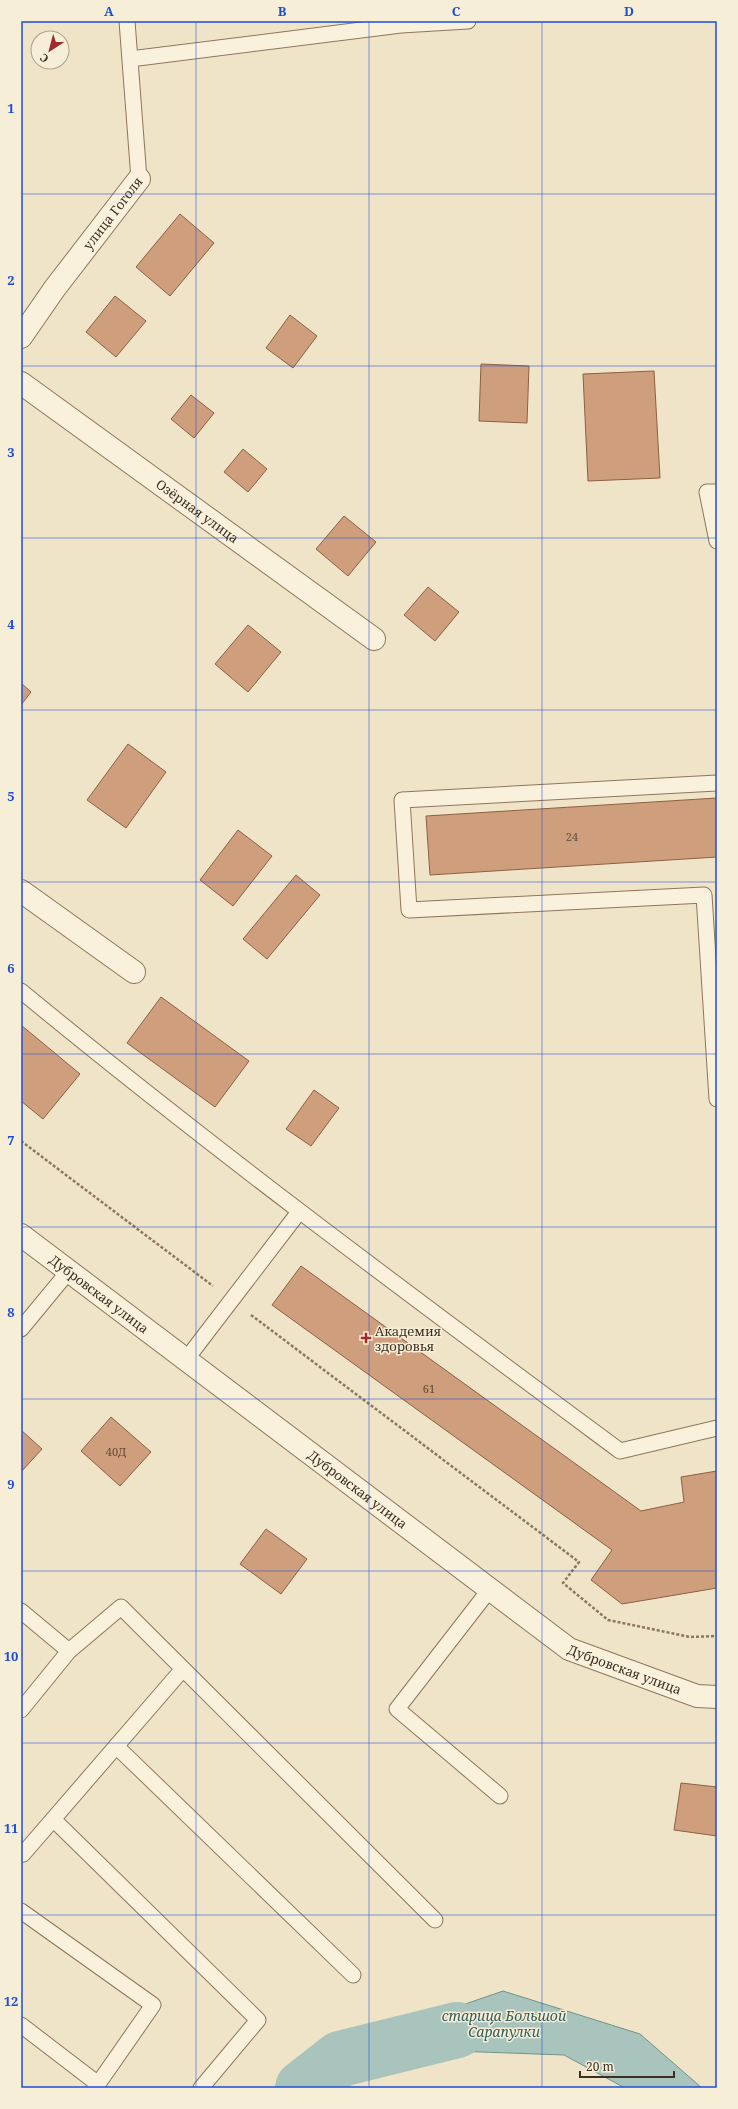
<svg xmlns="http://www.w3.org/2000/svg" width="738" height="2109" viewBox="0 0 738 2109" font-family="'Noto Serif',serif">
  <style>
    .water { fill: #a9c4bc; stroke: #6f938a }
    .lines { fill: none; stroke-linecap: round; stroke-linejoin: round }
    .river { stroke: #a9c4bc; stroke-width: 56 }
    .building { fill: #cf9f7d; stroke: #8d5f41 }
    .service-casing { stroke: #8d765c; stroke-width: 17 }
    .minor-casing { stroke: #8d765c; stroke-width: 24 }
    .tertiary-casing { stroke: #8d765c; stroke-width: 24 }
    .path { stroke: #8d765c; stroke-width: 2.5; stroke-dasharray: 3 2; stroke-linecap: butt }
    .service { stroke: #faf1dc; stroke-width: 15 }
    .minor { stroke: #faf1dc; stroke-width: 22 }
    .tertiary { stroke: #faf1dc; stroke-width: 22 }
    .grid { fill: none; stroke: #1d4ed8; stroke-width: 1; stroke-opacity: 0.55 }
    .poi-dot { fill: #9e2a2b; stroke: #f7eed8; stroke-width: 1.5 }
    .labels { text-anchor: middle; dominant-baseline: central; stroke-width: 3; stroke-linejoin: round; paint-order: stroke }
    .number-label { font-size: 11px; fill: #624a37 }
    .street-label { font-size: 13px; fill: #3d2e20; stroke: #f7eed8 }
    .poi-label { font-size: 13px; fill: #3d2e20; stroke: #f7eed8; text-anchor: start }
    .water-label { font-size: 14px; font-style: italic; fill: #2f5d5a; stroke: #f7eed8 }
    .neatline { fill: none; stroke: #1d4ed8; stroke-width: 1.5 }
    .grid-label { font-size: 13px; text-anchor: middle; font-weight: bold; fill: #1d4ed8 }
  </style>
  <rect width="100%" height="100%" fill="#f0e4c8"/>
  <path class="water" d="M503,1991L640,2034L702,2088H625L564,2055L371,2048L445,2011Z"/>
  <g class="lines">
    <path class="river" d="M303,2088L340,2059L457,2030"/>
  </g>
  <path class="building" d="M180,214L214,243L170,296L136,267Z
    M115,296L146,321L116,357L86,332Z
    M290,315L317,336L293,368L266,348Z
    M481,364L529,366L527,423L479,421Z
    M654,371L660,478L588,481L583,374Z
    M191,395L214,413L194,438L171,419Z
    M243,449L267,469L248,492L224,472Z
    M344,516L376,542L348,576L316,549Z
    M428,587L459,612L435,641L404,615Z
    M248,625L281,652L248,692L215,664Z
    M21,683L31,692L21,705Z
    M128,744L166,772L126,828L87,800Z
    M717,798V857L430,875L426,816Z
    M238,830L272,856L233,906L200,880Z
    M296,875L320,895L267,959L243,939Z
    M161,997L249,1061L215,1107L127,1043Z
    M21,1025L80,1074L43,1119L21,1101Z
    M314,1090L339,1108L311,1146L286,1129Z
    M301,1266L641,1511L684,1502L681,1477L717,1471V1588L622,1604L591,1580L612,1550L272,1305Z
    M111,1417L151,1452L120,1486L81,1451Z
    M21,1430L42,1449L21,1472Z
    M266,1529L307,1559L281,1594L240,1564Z
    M681,1783L717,1787V1836L674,1830Z"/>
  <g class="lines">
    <defs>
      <path id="service" d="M127,21L139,179
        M130,59L401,25L468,21
        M717,492H707L717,541
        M717,783L402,800L409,910L704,895L717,1099
        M21,991C215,1151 418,1301 620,1451L717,1428
        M21,1329L68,1272
        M185,1361L299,1212
        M490,1589L397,1709L500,1796
        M21,1611L69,1651L21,1710
        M69,1651L121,1607L435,1920
        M116,1746L353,1975
        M53,1819L258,2020L201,2088
        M21,1853L23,1854L182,1670
        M21,1911L153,2005L98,2084
        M21,2025L98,2084L95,2088"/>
      <g id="minor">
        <path id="s1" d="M21,337L55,288L139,179"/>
        <path id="s2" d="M21,383L374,639"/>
        <path d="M21,891L134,972"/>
      </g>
      <g id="tertiary">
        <path id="s3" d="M21,1235L569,1649L697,1696L717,1697"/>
      </g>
    </defs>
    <use href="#service" class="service-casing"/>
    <use href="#minor" class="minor-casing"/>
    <use href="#tertiary" class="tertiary-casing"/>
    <path class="path" d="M21,1141L213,1286
      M251,1315L579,1562L563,1583L608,1620L690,1637L717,1636"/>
    <use href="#service" class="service"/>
    <use href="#minor" class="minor"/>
    <use href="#tertiary" class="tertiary"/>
  </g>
  <path class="grid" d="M196,21V2088M369,21V2088M542,21V2088M21,194H717M21,366H717M21,538H717M21,710H717M21,882H717M21,1054H717M21,1227H717M21,1399H717M21,1571H717M21,1743H717M21,1915H717"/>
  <path class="poi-dot" d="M364 1332h4v4h4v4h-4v4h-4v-4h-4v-4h4z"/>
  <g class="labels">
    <g class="number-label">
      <text x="572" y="836">24</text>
      <text x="429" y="1388">61</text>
      <text x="116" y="1451">40Д</text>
    </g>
    <g class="street-label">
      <text stroke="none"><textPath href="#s1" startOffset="154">улица Гоголя</textPath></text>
      <text stroke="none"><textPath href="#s2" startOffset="218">Озёрная улица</textPath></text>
      <text stroke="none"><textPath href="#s3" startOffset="98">Дубровская улица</textPath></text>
      <text stroke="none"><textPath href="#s3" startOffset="422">Дубровская улица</textPath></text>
      <text stroke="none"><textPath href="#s3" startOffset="746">Дубровская улица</textPath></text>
    </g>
    <g class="poi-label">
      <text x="375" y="1331">Академия<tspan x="375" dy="15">здоровья</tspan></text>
    </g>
    <g class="water-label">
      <text x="504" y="2015">старица Большой<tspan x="504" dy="16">Сарапулки</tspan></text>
    </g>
  </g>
  <rect width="738" height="2109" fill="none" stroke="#f7eed8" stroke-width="44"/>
  <g transform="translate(50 50) rotate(216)"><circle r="19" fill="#f7eed8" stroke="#ada18e"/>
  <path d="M0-3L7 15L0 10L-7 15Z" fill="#9e2a2b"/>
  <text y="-6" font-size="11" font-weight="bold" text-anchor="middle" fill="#3d2e20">С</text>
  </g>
  <path d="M580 2071v6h94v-6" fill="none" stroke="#3d2e20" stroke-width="2"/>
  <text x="586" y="2071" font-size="12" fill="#3d2e20" stroke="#f7eed8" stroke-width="3" paint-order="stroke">20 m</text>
  <rect x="22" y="22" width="694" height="2065" class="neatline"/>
  <g class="grid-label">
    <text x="109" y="16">A</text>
    <text x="282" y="16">B</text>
    <text x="456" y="16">C</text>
    <text x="629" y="16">D</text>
    <text x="11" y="113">1</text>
    <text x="11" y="285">2</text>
    <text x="11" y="457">3</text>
    <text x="11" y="629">4</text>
    <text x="11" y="801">5</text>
    <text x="11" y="973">6</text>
    <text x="11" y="1145">7</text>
    <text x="11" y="1317">8</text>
    <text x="11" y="1489">9</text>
    <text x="11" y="1661">10</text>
    <text x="11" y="1833">11</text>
    <text x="11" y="2006">12</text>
  </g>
</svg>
